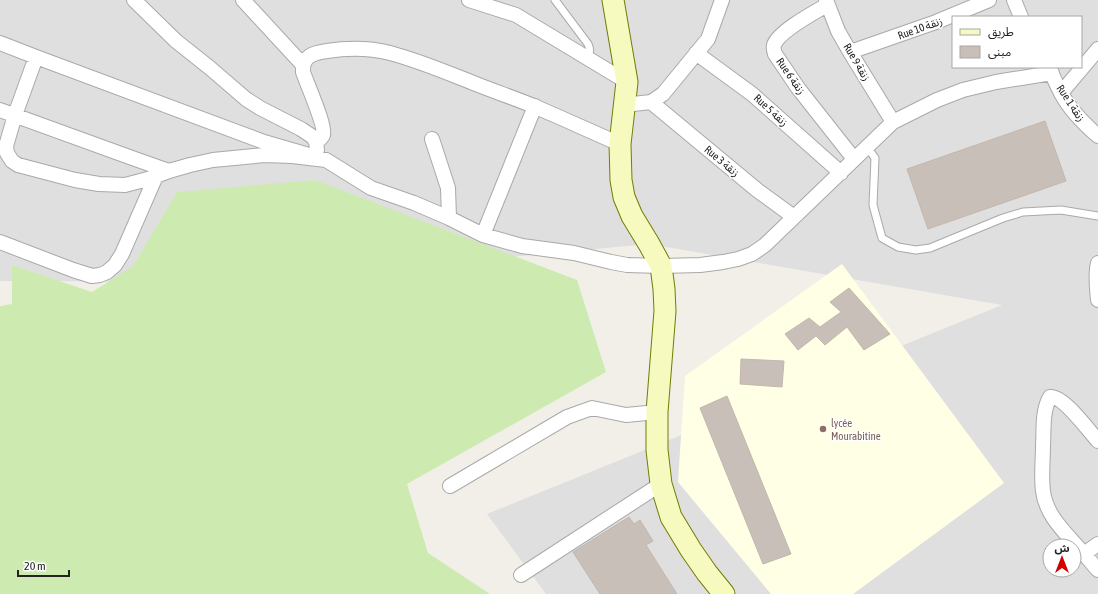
<svg xmlns="http://www.w3.org/2000/svg" width="1098" height="594" viewBox="0 0 1098 594" font-family="'Asap Condensed','Noto Sans Arabic',sans-serif">
  <style>
    .residential { fill: #e0dfdf; fill-rule: evenodd }
    .education { fill: #ffffe5 }
    .grass { fill: #cdebb0 }
    .building { fill: #c7bfb8; stroke: #c4b6ab }
    .lines { fill: none; stroke-linecap: round; stroke-linejoin: round }
    .lane-casing { stroke: #a9a9a9; stroke-width: 9 }
    .street-casing { stroke: #a9a9a9; stroke-width: 16 }
    .secondary-casing { stroke: #707d05; stroke-width: 23 }
    .lane { stroke: #fff; stroke-width: 7 }
    .street { stroke: #fff; stroke-width: 14 }
    .secondary { stroke: #f7fabf; stroke-width: 21 }
    .education-dot { fill: #8d6e63; stroke: #fff; stroke-width: 1.5 }
    .labels { text-anchor: middle; dominant-baseline: central; stroke-width: 3; stroke-linejoin: round; paint-order: stroke }
    .street-label { font-size: 11px; fill: #222; stroke: #fff }
    .education-label { font-size: 11px; fill: #785e54; stroke: #fff; text-anchor: start }
  </style>
  <rect width="100%" height="100%" fill="#f2efe9"/>
  <path class="residential" d="M0,0H1098V594H546L487,514L1002,305L649,244L243,282L0,281ZM953,17H1081V67H953ZM1050,546H1074V570H1050Z"/>
  <path class="education" d="M842,264L1004,483L853,594H771L678,482L685,376Z"/>
  <path class="grass" d="M315,180L577,280L606,372L407,484L428,553L490,594H0V306L12,304V265L92,292L133,266L177,192Z"/>
  <path class="building" d="M1045,121L1066,181L928,229L907,169Z
    M849,288L890,334L864,350L847,327L825,345L816,336L798,350L785,334L809,318L820,327L841,312L830,302Z
    M741,359L784,361L782,387L740,384Z
    M727,396L791,554L763,564L700,408Z
    M629,517L634,524L640,520L653,541L646,545L677,594H600L573,552Z"/>
  <g class="lines">
    <defs>
      <path id="lane" d="M555,0L588,44C590,49 591,52 587,57
        M867,147L875,158L873,205L882,238L898,247L916,250L930,248L1003,218L1023,212L1061,210L1098,216"/>
      <path id="street" d="M134,0L176,41L210,68L246,99L260,108L301,129L313,137L316,142L317,150
        M243,0L303,65
        M469,0L516,15L627,82
        M826,0L838,31L850,52L893,122
        M1014,0L1021,17
        M827,5C815,12 779,31 774,45C773,48 774,51 775,54L798,88L854,159
        M0,43L36,57
        M850,52L936,22L989,0
        M696,53L752,94L841,173
        M1048,67C1053,75 1056,84 1061,93C1070,110 1083,123 1098,136
        M1061,93L1098,49
        M651,102L757,190L794,217
        M624,105L651,102L663,94L708,39L722,0
        M0,110L135,159L169,171
        M432,139L448,188L449,218
        M316,142C319,140 322,138 323,135C326,126 307,84 303,72C302,56 313,53 327,51C347,48 370,48 390,53C420,61 448,73 476,84C496,92 517,99 536,107C564,119 592,132 620,144
        M326,160L264,142L36,57L15,115L6,146L7,153L12,161L18,165L75,180L99,184L125,185L148,179L169,171L190,165L213,160L265,155L292,156L326,160L371,188L414,203L449,218L483,235L522,246L574,253L611,262L627,265L661,266L700,265L723,262L738,259L752,254L765,245L893,122L937,100L963,90L996,82L1052,73
        M483,235L535,106
        M0,242L73,270L92,276L100,275L107,272L115,265L122,254L156,176
        M1098,263C1095,275 1097,288 1098,300
        M1098,441C1089,431 1063,395 1050,397C1042,411 1044,429 1043,445C1043,460 1041,476 1043,491C1046,517 1068,535 1084,554C1089,559 1093,565 1098,570
        M450,486L567,417L592,408L626,415L657,412
        M1084,554L1098,544
        M521,575L661,484"/>
      <path id="secondary" d="M613,0L627,82L620,144L621,180L624,197L632,216L649,244L661,266L664,289L665,311L657,412V450L661,484L671,517L691,550L707,573L724,594"/>
    </defs>
    <use href="#lane" class="lane-casing"/>
    <use href="#street" class="street-casing"/>
    <use href="#secondary" class="secondary-casing"/>
    <use href="#lane" class="lane"/>
    <use href="#street" class="street"/>
    <use href="#secondary" class="secondary"/>
  </g>
  <circle class="education-dot" cx="823" cy="429" r="4"/>
  <g class="labels">
    <g class="street-label">
      <text transform="translate(920 28) rotate(-20)">Rue 10 زنقة</text>
      <text transform="translate(857 62) rotate(59)">Rue 9 زنقة</text>
      <text transform="translate(791 76) rotate(55)">Rue 6 زنقة</text>
      <text transform="translate(1071 103) rotate(56)">Rue 1 زنقة</text>
      <text transform="translate(771 110) rotate(42)">Rue 5 زنقة</text>
      <text transform="translate(722 161) rotate(40)">Rue 3 زنقة</text>
    </g>
    <g class="education-label">
      <text x="831" y="423">lycée<tspan x="831" dy="13">Mourabitine</tspan></text>
    </g>
  </g>
  <rect x="952" y="16" width="130" height="52" fill="#ffffff" stroke="#a7a7a7"/>
  <rect x="960" y="29" width="20" height="6" fill="#f7fabf" stroke="#a7a7a7"/>
  <text x="988" y="36" font-size="12" fill="#222222">طريق</text>
  <rect x="960" y="46" width="20" height="12" fill="#c7bfb8" stroke="#a7a7a7"/>
  <text x="988" y="56" font-size="12" fill="#222222">مبنى</text>
  <g transform="translate(1062 558)"><circle r="19" fill="#ffffff" stroke="#a7a7a7"/>
  <path d="M0-3L7 15L0 10L-7 15Z" fill="#d40000"/>
  <text y="-6" font-size="11" font-weight="bold" text-anchor="middle" fill="#222222">ش</text>
  </g>
  <path d="M18 570v6h51v-6" fill="none" stroke="#222222" stroke-width="2"/>
  <text x="24" y="570" font-size="12" fill="#222222" stroke="#ffffff" stroke-width="3" paint-order="stroke">20 m</text>
</svg>
